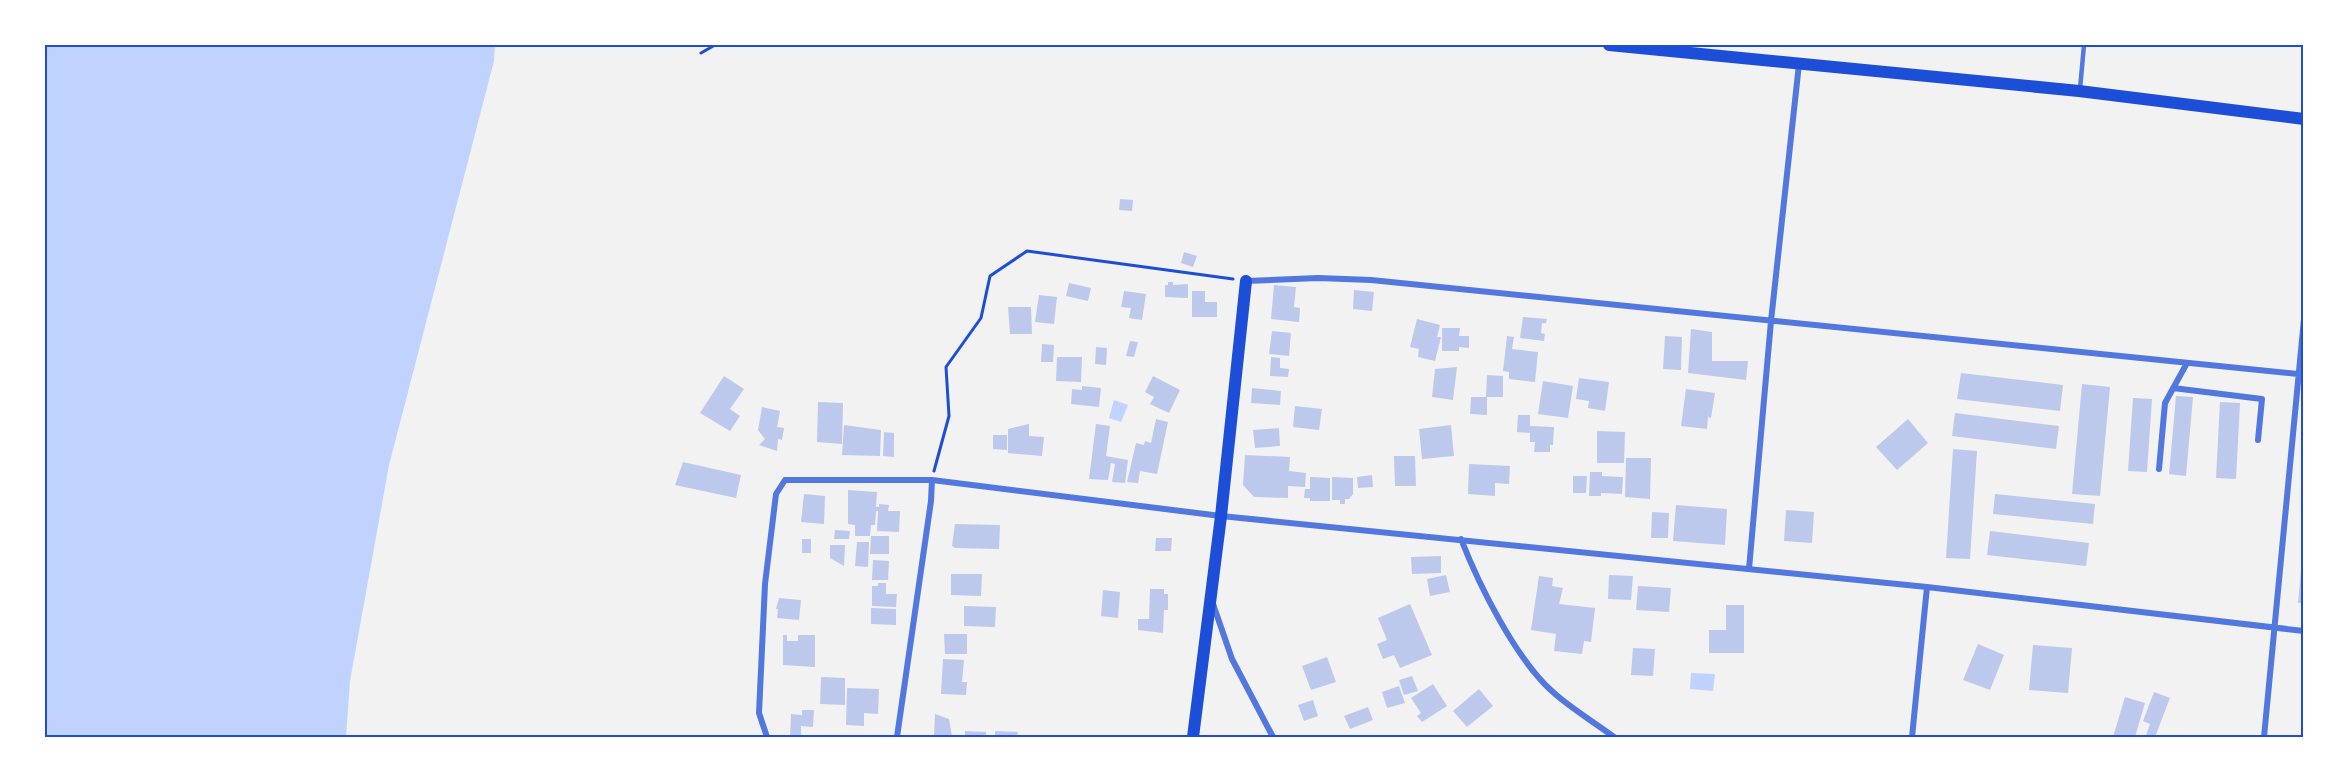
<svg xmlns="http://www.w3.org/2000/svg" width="2349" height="782" viewBox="0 0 2349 782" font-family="'Sofia Sans Condensed',sans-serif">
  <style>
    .water { fill: #bfd3fe }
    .building { fill: #bdc9ec }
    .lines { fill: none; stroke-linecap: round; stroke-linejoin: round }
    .path { stroke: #1d4ed8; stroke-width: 3 }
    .service { stroke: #5277de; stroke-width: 4.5 }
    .minor { stroke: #5277de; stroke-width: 6 }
    .secondary { stroke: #1d4ed8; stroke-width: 12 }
    .neatline { fill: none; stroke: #1d4ed8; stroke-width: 2 }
  </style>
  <rect width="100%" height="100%" fill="#f2f2f2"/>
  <path class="water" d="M45,45H495L494,61L389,465L350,681L346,737H45Z
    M1114,400L1128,405L1121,422L1109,418Z
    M1691,673L1715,674L1713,691L1690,689Z"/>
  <path class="building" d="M1120,199L1133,200L1132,211L1119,210Z
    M1184,252L1197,256L1193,267L1181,263Z
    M1168,282H1173V285L1188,284V298L1165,297V285H1168Z
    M1069,283L1091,288L1088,301L1066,296Z
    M1274,285L1296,287L1294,307L1300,308L1299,322L1271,319Z
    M1354,290L1374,292L1372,311L1353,309Z
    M1124,291L1146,294L1142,320L1129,318L1131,308L1121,307Z
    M1192,291H1205V302H1217V317H1192Z
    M1039,295L1057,297L1054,324L1035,322Z
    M1008,307H1031L1032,334H1010Z
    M1523,317L1547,319L1546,323H1542L1541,333L1545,334L1544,341L1520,338Z
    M1417,319L1440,325L1437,337H1441L1435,361L1418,357L1419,349L1410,347Z
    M1442,328H1460L1459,336H1469V348L1459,347V351H1442Z
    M1691,329L1712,332V361H1748L1746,380L1688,373Z
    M1272,331L1291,333L1289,356L1269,354Z
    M1507,336L1514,337L1512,349L1538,352L1535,382L1509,379V372L1503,371Z
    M1665,336L1682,337L1681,370L1663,369Z
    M1130,341L1138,342L1134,357L1126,356Z
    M1042,344L1054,345L1053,362H1041Z
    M1096,347L1107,348L1106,365L1095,364Z
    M1057,357H1082L1081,382L1056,381Z
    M1271,357L1280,358V368L1289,369L1288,377L1270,376Z
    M1457,367L1453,400L1432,397L1435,369Z
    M1961,373L2063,385L2060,411L1957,399Z
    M1487,375L1503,376V397H1487V415L1470,414L1471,397H1486Z
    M724,376L744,389L730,409L740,416L730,431L700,413Z
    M1153,376L1180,390L1169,413L1150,404L1154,397L1145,392Z
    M1579,378L1609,382L1605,411L1588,408L1589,401L1576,399Z
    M1543,381L1573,386L1568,418L1538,414Z
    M2082,384L2110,387L2100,496L2072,494Z
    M1082,386L1101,388L1099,407L1071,404L1072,389L1082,390Z
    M1252,388L1281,391L1280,405L1251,403Z
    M1686,389L1715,393L1711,418L1708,417L1707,429L1681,426Z
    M2176,396L2193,397L2186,476L2169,474Z
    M2133,398L2152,399L2147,472L2128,471Z
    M818,402L843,403L842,444L817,442Z
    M2220,402L2240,403L2236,479L2216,478Z
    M1295,406L1322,409L1319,430L1293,427Z
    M762,407L780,411L777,427L784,428L782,440L778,439L777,451L759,445L765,439L758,430Z
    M1955,413L2059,426L2056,449L1952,436Z
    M1518,415H1530V426L1554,427L1553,445H1550V452H1534L1535,442H1530V433L1517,432Z
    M1156,419L1168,422L1157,474L1140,471L1138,483L1127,482L1136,443L1144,445L1145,441L1151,443Z
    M1908,419L1928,443L1897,470L1876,447Z
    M1029,424V436L1044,437L1042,456L1008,453V429Z
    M1096,424L1110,426L1106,456L1128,460L1125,483L1112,482L1115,464L1111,463L1108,480L1089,479Z
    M844,425L881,430L880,456L842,455Z
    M1451,425L1454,456L1422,459L1419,429Z
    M1279,428L1280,446L1255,448L1253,430Z
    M1597,431L1625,432L1624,463H1597Z
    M884,432L894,433V457L883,456Z
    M993,435H1007V450L993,449Z
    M1953,449L1977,451L1970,559L1946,558Z
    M1245,455L1290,457L1289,471L1306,473L1305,487L1288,486V498L1254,497L1243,485Z
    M1394,456H1415L1416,486H1395Z
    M1626,458H1651L1650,499L1625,497Z
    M683,462L741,475L736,498L675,485Z
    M1469,464L1510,466L1509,484L1495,483V496L1468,494Z
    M1590,472H1602V476L1623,477L1622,494L1601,493V496H1589Z
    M1372,475L1373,487L1358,488L1357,477Z
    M1573,476H1587L1586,493H1573Z
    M1310,477L1330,478V501H1310V498H1304L1305,489H1310Z
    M1332,477L1353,478V494L1349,499H1345V504H1340V500H1332Z
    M848,490L877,492L876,507H879V504L889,505L888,511H900L899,532L877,531L878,511H876L875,525H871L870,536H855V525L848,524Z
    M804,494L825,496L824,524L801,522Z
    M1995,494L2095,504L2093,524L1993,514Z
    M1676,505L1727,509L1725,545L1673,541Z
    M1786,510L1814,512L1812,543L1784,541Z
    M1652,512L1669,513L1668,538H1651Z
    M955,524L1000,525L999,549L955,548L952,546Z
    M835,530L850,531L849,539H834Z
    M1990,531L2089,543L2086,566L1987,555Z
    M871,536H889V554H870Z
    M1156,538H1172L1171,551H1155Z
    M802,539H811V553H802Z
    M857,542H869L868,567L855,566Z
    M830,545H845L844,566L830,558Z
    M1441,556V573L1412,574L1411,557Z
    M873,560L889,561L888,580H872Z
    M2302,560H2304V603H2298Z
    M951,574H982L981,596L951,595Z
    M1446,575L1450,592L1430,596L1427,579Z
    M1609,575L1633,576L1631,600L1608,599Z
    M1539,576L1553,578L1552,586L1563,588L1559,604L1595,608L1591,642L1584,641L1582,654L1554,651L1556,634L1531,630Z
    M878,583H886V594H897L896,607L872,606V586H878Z
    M1638,586L1671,588L1669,612L1636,610Z
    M1150,589H1164V594H1168V610H1164L1163,633L1138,630V619H1149Z
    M1103,590L1120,592L1118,618L1101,616Z
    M779,598L801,600L799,620L777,618L778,609H776Z
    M1410,604L1432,655L1400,668L1394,655L1383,659L1377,644L1387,640L1378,618Z
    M1726,605H1744V653H1709V630H1726Z
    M964,606L996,607L995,627L964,626Z
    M871,608L896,609V625L871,624Z
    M944,634H967V654H945Z
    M783,635H787V641H798V635H815V667L783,665Z
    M1978,644L2004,655L1990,690L1963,680Z
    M2033,645L2072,648L2068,693L2029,690Z
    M1633,648L1655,649L1653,676L1631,675Z
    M1327,657L1336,682L1311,690L1302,666Z
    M943,659L964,660L962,682H967L966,695L941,694Z
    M1412,676L1418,691L1404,695L1399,680Z
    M821,677L845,678V705L820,704Z
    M1433,684L1447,706L1422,722L1417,716L1421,713L1411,698Z
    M1399,686L1405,703L1387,708L1382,692Z
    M847,688L879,689L878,714L864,713V726L846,725Z
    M1479,689L1493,706L1467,727L1453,711Z
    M2154,692L2170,698L2155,737H2152L2146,735L2150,724L2143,721Z
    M2125,697L2145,703L2135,737H2113Z
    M1313,700L1318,716L1304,721L1298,705Z
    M1368,707L1373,720L1350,729L1344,716Z
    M802,710H814L813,727L801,726V737H790L791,714L802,715Z
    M935,714L949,719L952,736L934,735Z
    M965,731L986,732V737H965Z
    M995,731L1018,732L1017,737H995Z"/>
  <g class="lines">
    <path class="path" d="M701,53L715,45
      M934,471L949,416L946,367L981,318L990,276L1027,251L1233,279"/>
    <path class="service" d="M2080,89L2084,45"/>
    <path class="minor" d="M1246,281L1318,278L1371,280L2298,374
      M2173,388L2262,399L2258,440
      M2159,469L2165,403L2187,363
      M1461,539C1479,585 1516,660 1554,693C1572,709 1594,722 1614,737
      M1749,569L1771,321L1799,64
      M1213,604L1232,659L1273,737
      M767,737L759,713L765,584L776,494L785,480H932L1221,516L1927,587L2304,631
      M897,737L931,501L932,480
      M1912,737L1927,587
      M2264,737L2304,319"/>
    <path class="secondary" d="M1609,45L2079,91L2304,119
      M1193,737L1221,516L1246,281"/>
  </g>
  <rect width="2349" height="782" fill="none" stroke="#ffffff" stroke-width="93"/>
  <rect x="46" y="46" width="2256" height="690" class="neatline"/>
</svg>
